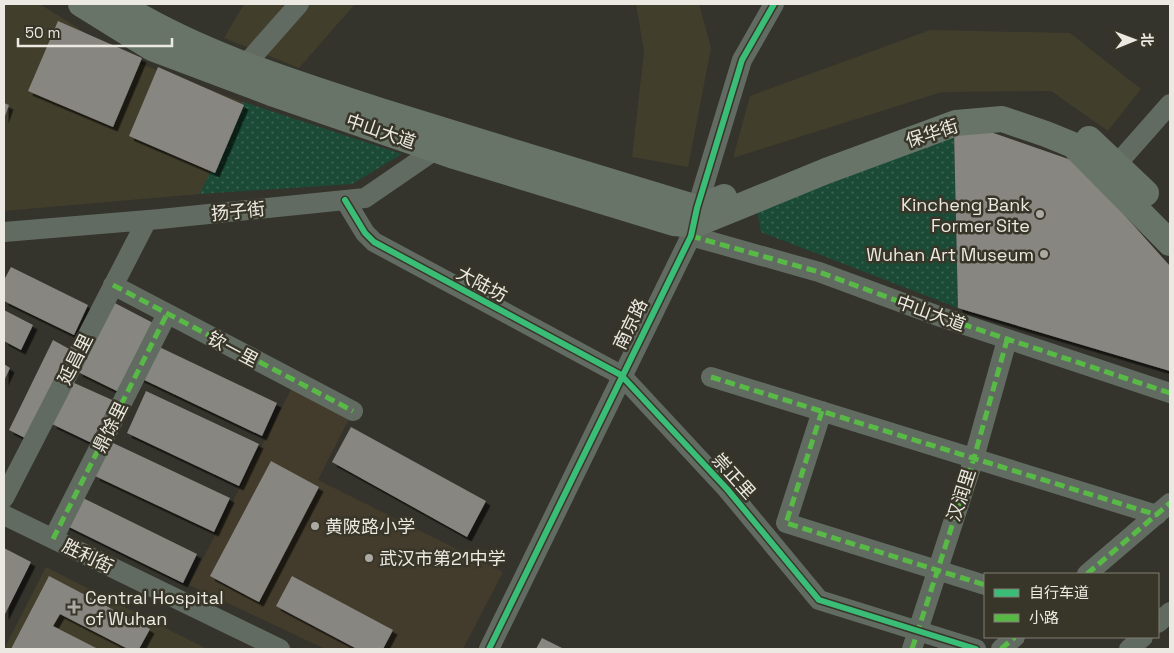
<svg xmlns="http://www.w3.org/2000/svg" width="1174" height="653" viewBox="0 0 1174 653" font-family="'Space Grotesk','Noto Sans SC',sans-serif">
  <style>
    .built { fill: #423e2c }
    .education { fill: #433b2b }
    .park { fill: url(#park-dots) }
    .building { fill: #878680; filter: url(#shadow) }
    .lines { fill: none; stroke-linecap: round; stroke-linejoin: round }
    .minor { stroke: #616b62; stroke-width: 20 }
    .major { stroke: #687468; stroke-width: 26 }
    .quiet { stroke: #58b947; stroke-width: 5; stroke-dasharray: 10 5; stroke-linecap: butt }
    .cycleway-casing { stroke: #383629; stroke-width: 9 }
    .cycleway { stroke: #3abd76; stroke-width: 6 }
    .poi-dot { fill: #aba9a2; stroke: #383629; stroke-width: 2 }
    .labels { text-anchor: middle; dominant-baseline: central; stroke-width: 5; stroke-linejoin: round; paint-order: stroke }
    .street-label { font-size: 18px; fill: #ebe9e1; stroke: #383629 }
    .poi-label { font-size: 18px; fill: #ebe9e1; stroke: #383629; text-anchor: start }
  </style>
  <defs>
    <pattern id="park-dots" width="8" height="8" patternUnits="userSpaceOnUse" patternTransform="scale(1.25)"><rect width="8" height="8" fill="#1b4b36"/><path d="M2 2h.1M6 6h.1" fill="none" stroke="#3c6553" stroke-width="1.8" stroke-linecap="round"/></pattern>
    <filter id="shadow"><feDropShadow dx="4.5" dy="4.5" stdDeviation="0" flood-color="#0009"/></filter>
  </defs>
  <rect width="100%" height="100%" fill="#34332c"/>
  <path class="built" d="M4,4H40L125,58L243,102L200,194L4,211Z
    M244,4H355L299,68L224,38Z
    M636,4H699L711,48L688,167L632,157L644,52Z
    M930,30L1070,33L1141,89L1108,131L1051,91L942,92L733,158L750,96Z
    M46,567L207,649H4Z"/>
  <path class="education" d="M295,382L353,411L318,480L503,572L463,649H325L189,585Z"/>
  <path class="park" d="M243,102L402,154L352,184L200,194Z
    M954,132L958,308L761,232L756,203Z"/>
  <path class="building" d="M58,21L142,58L113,127L28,91Z
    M158,67L244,105L215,173L129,136Z
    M4,103L9,105L4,119Z
    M982,129L1077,162L1170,266V371L958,308L954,132Z
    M11,267L88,305L74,335L4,301V280Z
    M111,301L157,325L123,394L78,372Z
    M4,310L33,325L21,350L4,341Z
    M53,340L71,350L27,439L9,430Z
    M153,344L277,403L262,436L138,377Z
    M4,364L10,368L4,381Z
    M72,382L119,403L98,446L52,424Z
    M146,391L259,444L239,486L127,433Z
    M351,427L486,501L467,537L332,462Z
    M111,442L230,498L214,532L95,476Z
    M271,461L319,487L259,602L210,576Z
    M77,495L197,554L183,583L63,524Z
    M4,548L31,562L4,616Z
    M49,576L150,629L139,649H128L60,614L53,626L98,649H11Z
    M292,576L393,630L383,649H357L276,606Z
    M542,638L564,649H536Z"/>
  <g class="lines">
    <path class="minor" d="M246,64L299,4
      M1117,164L1170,104
      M345,200L365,233L374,242L621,375L727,489L819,600L976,649
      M4,232L160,219L365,198L435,150V140
      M691,236L819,272L941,317L1170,393
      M113,285L353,411
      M711,377L1157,515
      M822,411L786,523L985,585
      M4,498L147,220
      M4,515L280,649
      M53,539L167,314
      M1087,574L1170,503
      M1158,623L1170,612
      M489,649L691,236L697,208L742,60L774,4
      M912,649L974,458L1007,340
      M1001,649L1015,637
      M1129,649L1143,637"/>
    <path class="major" d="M81,4L152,48L274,94L451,155L674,223L694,225L826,171L956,123L1002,119L1046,134L1073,145L1170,243
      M119,4C199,54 292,82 381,111C486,144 591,176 697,208L724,197
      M1089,139L1146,193"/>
    <path class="quiet" d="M691,236L819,272L941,317L1170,393
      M113,285L353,411
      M711,377L1157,515
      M822,411L786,523L985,585
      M53,539L167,314
      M1087,574L1170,503
      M912,649L974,458L1007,340
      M1001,649L1015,637"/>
    <defs>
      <path id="cycleway" d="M345,200L365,233L374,242L621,375L727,489L819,600L976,649
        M489,649L691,236L697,208L742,60L774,4"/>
    </defs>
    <use href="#cycleway" class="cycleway-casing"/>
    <use href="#cycleway" class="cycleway"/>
  </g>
  <g class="poi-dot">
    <circle cx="1040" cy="214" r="5"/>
    <circle cx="1044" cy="254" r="5"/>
    <circle cx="315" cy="526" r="5"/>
    <circle cx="369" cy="558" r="5"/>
    <path d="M71.5 599.5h5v5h5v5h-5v5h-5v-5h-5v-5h5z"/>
  </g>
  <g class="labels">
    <g class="street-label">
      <text transform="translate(381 131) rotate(19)">中山大道</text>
      <text transform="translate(932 133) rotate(-18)">保华街</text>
      <text transform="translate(238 211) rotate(-6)">扬子街</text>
      <text transform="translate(482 284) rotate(28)">大陆坊</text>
      <text transform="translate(931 313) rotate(20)">中山大道</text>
      <text transform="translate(630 324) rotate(-64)">南京路</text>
      <text transform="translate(233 349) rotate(28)">钦一里</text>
      <text transform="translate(75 359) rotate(-63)">延昌里</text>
      <text transform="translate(110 427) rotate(-63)">鼎馀里</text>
      <text transform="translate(734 476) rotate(48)">崇正里</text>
      <text transform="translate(961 495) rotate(-72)">汉润里</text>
      <text transform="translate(88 556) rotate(26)">胜利街</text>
    </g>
    <g class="poi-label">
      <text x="1030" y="204" text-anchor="end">Kincheng Bank<tspan x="1030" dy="21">Former Site</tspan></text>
      <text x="1034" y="254" text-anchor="end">Wuhan Art Museum</text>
      <text x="325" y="526">黄陂路小学</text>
      <text x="379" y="558">武汉市第21中学</text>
      <text x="85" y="597">Central Hospital<tspan x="85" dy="21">of Wuhan</tspan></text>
    </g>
  </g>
  <rect width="1174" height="653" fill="none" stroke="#ebe9e1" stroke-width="10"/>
  <rect x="984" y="573" width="175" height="65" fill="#383629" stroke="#807e73"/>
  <rect x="994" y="589" width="25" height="8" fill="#3abd76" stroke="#807e73"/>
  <text x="1029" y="598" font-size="15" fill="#ebe9e1">自行车道</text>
  <rect x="994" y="614" width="25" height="8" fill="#58b947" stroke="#807e73"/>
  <text x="1029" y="623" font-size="15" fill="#ebe9e1">小路</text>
  <g transform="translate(1134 40) rotate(89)" stroke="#383629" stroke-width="4" paint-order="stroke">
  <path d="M0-4L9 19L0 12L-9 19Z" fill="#ebe9e1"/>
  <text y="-8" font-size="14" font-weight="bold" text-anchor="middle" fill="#ebe9e1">北</text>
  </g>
  <path d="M18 38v8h154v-8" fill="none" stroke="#ebe9e1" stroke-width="2.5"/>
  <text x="25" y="38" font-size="15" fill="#ebe9e1" stroke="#383629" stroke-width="4" paint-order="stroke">50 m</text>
</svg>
